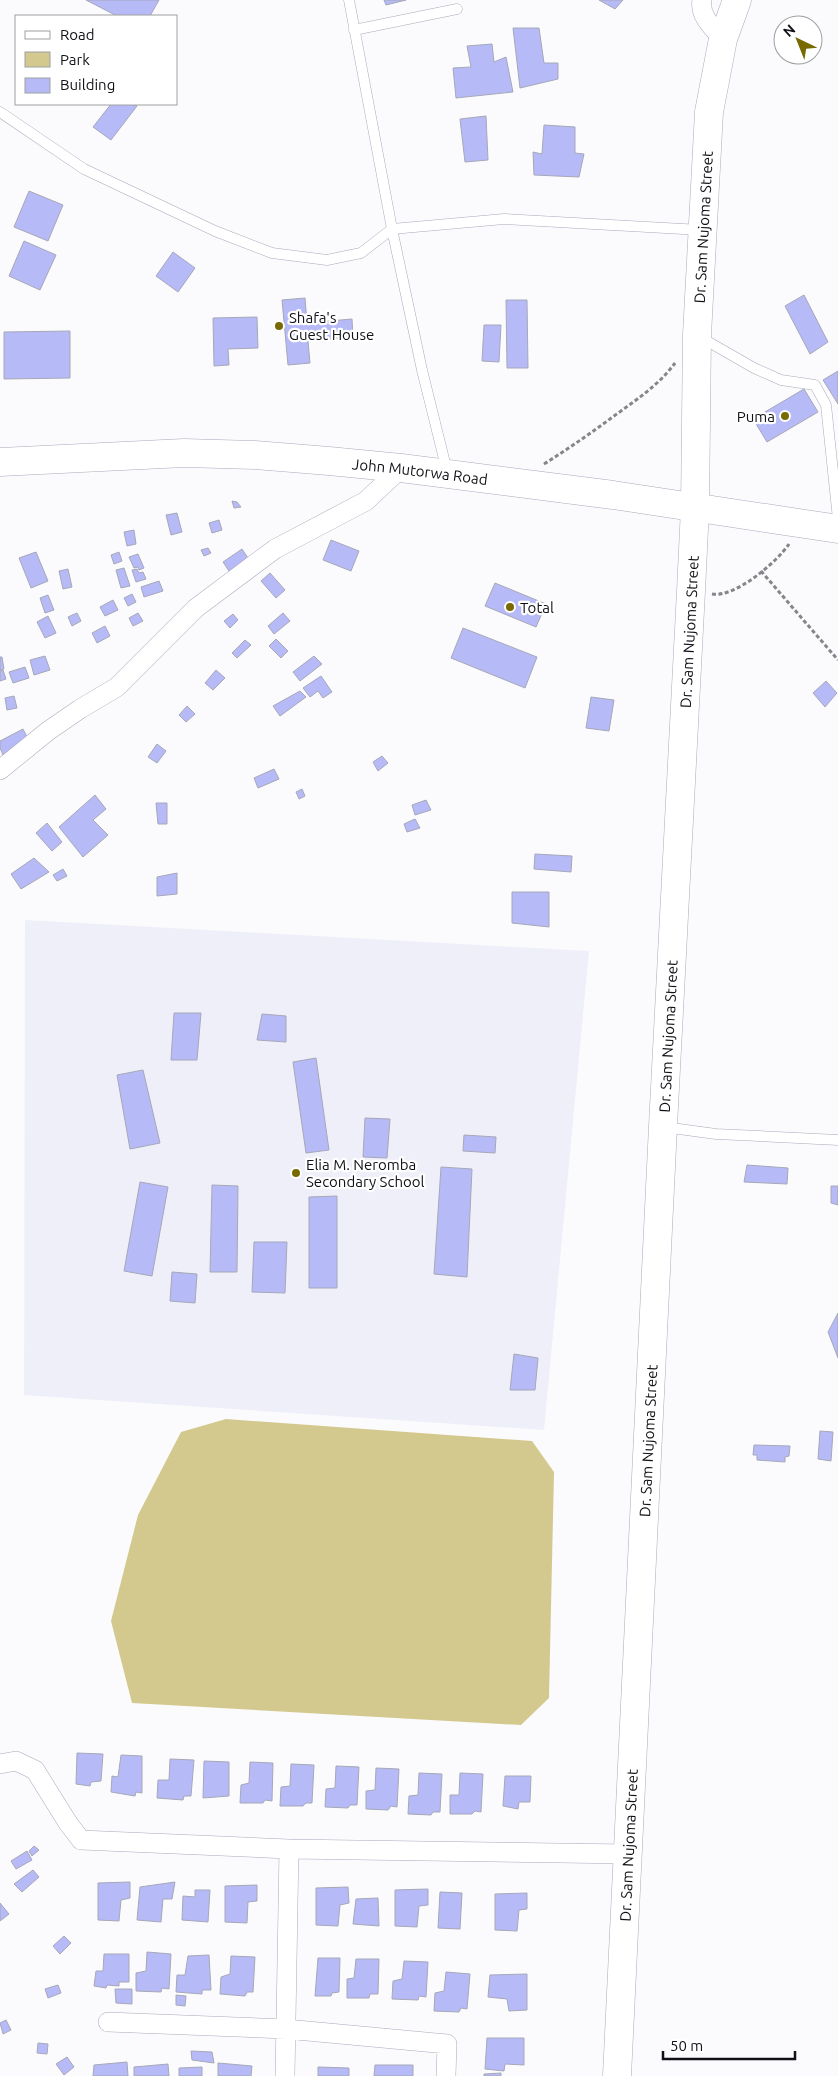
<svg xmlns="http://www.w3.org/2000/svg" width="838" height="2076" viewBox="0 0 838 2076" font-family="Ubuntu,sans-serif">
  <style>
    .built { fill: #eeeff9 }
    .green { fill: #d3c98e }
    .building { fill: #b6baf7; stroke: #a6a8b7 }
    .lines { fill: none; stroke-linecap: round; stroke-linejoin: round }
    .lane-casing { stroke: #a8aaba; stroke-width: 11 }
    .street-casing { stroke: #a8aaba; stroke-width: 20 }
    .secondary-casing { stroke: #a8aaba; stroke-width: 29 }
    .path { stroke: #85868a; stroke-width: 3; stroke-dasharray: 4 2.5; stroke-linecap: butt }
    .lane { stroke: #fff; stroke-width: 10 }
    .street { stroke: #fff; stroke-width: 19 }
    .secondary { stroke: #fff; stroke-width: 28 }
    .poi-dot { fill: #786900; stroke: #fff; stroke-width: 2 }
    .labels { text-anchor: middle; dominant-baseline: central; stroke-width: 4.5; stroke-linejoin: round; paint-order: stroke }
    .street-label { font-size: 15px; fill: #101116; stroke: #fff }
    .poi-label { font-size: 15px; fill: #101116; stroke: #fff; text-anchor: start }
  </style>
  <rect width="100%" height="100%" fill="#fbfbfe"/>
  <path class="built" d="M25,920L589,951L544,1430L24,1395Z"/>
  <path class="green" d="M226,1419L532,1441L554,1472L549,1698L521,1725L132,1703L111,1621L138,1515L181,1432Z"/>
  <path class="building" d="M86,0H159L150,16H117Z
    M384,0H406L386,5Z
    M599,0H623L615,9Z
    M513,28H539L544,63H558V79L520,88Z
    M492,44L494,62L506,57L513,92L456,98L453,68L471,67L467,46Z
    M111,104H133L137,106L111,140L93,127Z
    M486,116L488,160L465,162L460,119Z
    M544,125L575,127V153L584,154L579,177L534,175L533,152L542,154Z
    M29,191L63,205L48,241L14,227Z
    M24,241L56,255L40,290L9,276Z
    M173,252L195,268L178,292L156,276Z
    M804,295L828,342L810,354L785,306Z
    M305,298L307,323L352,319L353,337L308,341L310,363L288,365L282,300Z
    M506,300H527L528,368H507Z
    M257,317L258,348L228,349L229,365L214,366L213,318Z
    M484,325H501L499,362L482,361Z
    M70,331V378L4,379V332Z
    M838,371V404L823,380Z
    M804,389L818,412L767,442L753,419Z
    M232,501L237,502L241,507L234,508Z
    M177,513L182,532L171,535L166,515Z
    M219,520L222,530L212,533L209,523Z
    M134,530L136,544L127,546L124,532Z
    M331,540L359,551L351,571L323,560Z
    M208,548L211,553L204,556L201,550Z
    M242,549L248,558L229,571L223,562Z
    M36,552L48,581L31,588L19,558Z
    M119,552L122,561L114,564L111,555Z
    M138,554L144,568L139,570L138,567L134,568L129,557Z
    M124,568L130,586L121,588L116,570Z
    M68,569L72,587L63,589L59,571Z
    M137,569L139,573L143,572L146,579L136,582L132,570Z
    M270,573L285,590L276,598L261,581Z
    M159,581L163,591L144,597L141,587Z
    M495,583L546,604L536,627L485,606Z
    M132,594L136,602L128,606L124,598Z
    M48,595L54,610L45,613L40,598Z
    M113,600L118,610L105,616L100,607Z
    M77,613L81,621L72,626L68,617Z
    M138,613L143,621L133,626L129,618Z
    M283,613L290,621L274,634L268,626Z
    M233,614L238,620L230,628L224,621Z
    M48,616L56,633L45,638L37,622Z
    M105,626L110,636L97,643L92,633Z
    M463,628L537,657L525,688L451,658Z
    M276,639L288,651L281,658L269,646Z
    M245,640L251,645L237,658L232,653Z
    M45,656L50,670L34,675L30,660Z
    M314,656L322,664L300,681L293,672Z
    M0,657H2L4,669L0,670Z
    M25,667L29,678L13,683L9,672Z
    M3,670L6,679L0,681V671Z
    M216,670L225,678L213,690L205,683Z
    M321,676L332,692L323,698L318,691L310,697L303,688Z
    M826,681L837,693L825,707L813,693Z
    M300,691L306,697L280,716L273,706Z
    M14,696L17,708L7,710L5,698Z
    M591,697L614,700L609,731L586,728Z
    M187,706L195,714L186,722L179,715Z
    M23,729L29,741L3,755L0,748V741Z
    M157,744L166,751L157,763L148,757Z
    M382,756L388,763L378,771L373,762Z
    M274,769L279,779L258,788L254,778Z
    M302,789L305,796L299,799L296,792Z
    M95,795L106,809L93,820L108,835L83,857L59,827Z
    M426,800L431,810L415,815L412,805Z
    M156,803H167V824H158Z
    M415,819L420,828L407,832L404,824Z
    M47,823L62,842L52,851L36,833Z
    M535,854L572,856L571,872L534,869Z
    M34,858L49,872L21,889L11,874Z
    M63,869L67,876L57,881L53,875Z
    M177,873V894L157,896V877Z
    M512,892H549V927L512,923Z
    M174,1013H201L197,1060H171Z
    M262,1014L286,1016V1042L257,1040Z
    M316,1058L329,1150L306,1153L293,1062Z
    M143,1070L160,1143L130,1149L117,1075Z
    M365,1118L390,1119L387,1158L363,1157Z
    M464,1135L496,1137L495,1153L463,1151Z
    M747,1165L788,1168L787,1184L744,1182Z
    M441,1167L472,1169L467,1277L434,1274Z
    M140,1182L168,1187L152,1276L124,1271Z
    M212,1185L238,1186L237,1272H210Z
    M831,1186H838V1205L831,1203Z
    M337,1196V1288H309V1197Z
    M254,1242H287L285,1293L252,1292Z
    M172,1272L197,1274L195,1303L170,1301Z
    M838,1313V1358L828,1332Z
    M514,1354L538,1358L535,1390H510Z
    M820,1431L833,1432L831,1461L818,1459Z
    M754,1445L790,1446L789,1456L785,1457V1462L757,1460V1455H753Z
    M77,1753L103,1754L101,1781L91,1782L90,1786L76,1784Z
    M121,1755L142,1756V1793L136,1792L135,1796L111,1792L112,1776L118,1777Z
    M170,1759L194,1760L191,1796H184L183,1800L157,1798L158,1780H169Z
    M204,1761L229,1762V1796L203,1798Z
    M250,1762L273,1763L272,1801L265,1800L263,1803H240L241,1785L249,1783Z
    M291,1764L314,1765L312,1803H306L303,1806H280L281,1787L290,1786Z
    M336,1766L359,1767L357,1805H350L348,1808L325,1807L326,1789L335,1788Z
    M376,1768L399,1769L397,1807L391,1806L388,1810L366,1809V1791L375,1790Z
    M419,1773L442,1774L440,1812H433L431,1815L408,1814L409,1796L418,1795Z
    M460,1773L483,1774L481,1812L475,1811L472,1814H450V1795H459Z
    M505,1776H531L530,1802H519L518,1809L503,1806Z
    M34,1846L39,1850L32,1856L29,1851Z
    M27,1851L32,1860L16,1869L11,1861Z
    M33,1870L39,1877L22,1892L14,1884Z
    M130,1882V1898L121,1900L119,1921L98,1920V1883Z
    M175,1882L172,1899H163L161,1922L137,1920L140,1887Z
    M257,1885V1901L248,1902L247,1923L225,1922V1886Z
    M348,1887L349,1903L340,1905L338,1926L316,1925V1888Z
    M428,1889V1905L419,1906L417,1927L395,1926V1890Z
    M195,1890H210L208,1922L182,1920L183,1896L195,1897Z
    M440,1892L462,1893L460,1929L438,1928Z
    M527,1893V1909L519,1910L517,1931L495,1930V1894Z
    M378,1898L379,1926L353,1924L356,1899Z
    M0,1903L9,1914L0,1921Z
    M64,1936L71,1943L60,1954L53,1946Z
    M147,1952L171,1954L169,1989L162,1988L161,1992L136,1991V1973L146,1971Z
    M104,1954H129V1982H119V1986L107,1985L106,1988L94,1986L96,1971H103Z
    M209,1955L211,1990H202V1994L176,1992L177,1975H185L188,1956Z
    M231,1956L255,1957L253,1992H247L245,1996L220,1994L221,1977L230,1974Z
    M318,1958H340L339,1992L332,1993L331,1996H315Z
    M356,1959H379L378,1994H370L369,1998H347V1979L354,1978Z
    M404,1961L428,1962L426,1997L419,1996L418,2000L392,1999L393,1981L402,1979Z
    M446,1972L470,1974L467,2009L461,2008L459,2012L434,2011L435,1993L444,1991Z
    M527,1974V2010L509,2011L507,1999L488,1997L490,1975Z
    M58,1985L61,1993L48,1998L45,1989Z
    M115,1989H132V2004L116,2003Z
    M176,1995L186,1996L185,2006L176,2005Z
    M6,2020L11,2030L3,2034L0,2023Z
    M487,2038H524V2065L505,2064L504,2071L485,2069Z
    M38,2043L48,2044L47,2054L37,2053Z
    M191,2051L212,2052L214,2063L192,2060Z
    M67,2057L74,2067L64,2075L56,2064Z
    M127,2062L128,2076H93L94,2065Z
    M218,2063L252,2066L251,2076H218Z
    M168,2064L169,2076H134V2067Z
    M375,2065H413V2076H374Z
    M202,2067V2076H179V2068Z
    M318,2067L349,2068V2076H318Z
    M501,2073V2076H484V2074Z"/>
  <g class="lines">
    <defs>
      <path id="lane" d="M349,0L392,229L422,370L447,471
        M354,30L457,9
        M0,112L84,169L215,231L272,253L327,260L361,253L392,229L504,219L701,230
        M700,337L754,368L781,380L815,385L826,405L838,519
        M664,1127L716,1134L838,1140"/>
      <path id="street" d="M702,0C699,16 713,28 723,39
        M0,770L48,731L80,709L117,687L196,608L275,549L366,501L401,468
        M0,1764L16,1761L35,1770L68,1823L81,1840L289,1849
        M108,2022L286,2029L447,2044L446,2076
        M285,2076L289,1849L628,1854"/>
      <g id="secondary">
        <path id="s1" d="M0,462L184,453L255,455L329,461L401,468L613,495L838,529"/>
        <path id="s2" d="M617,2076L663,1126L691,591L695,508L697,335L709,112L723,39L737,0"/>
      </g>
    </defs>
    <use href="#lane" class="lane-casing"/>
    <use href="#street" class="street-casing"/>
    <use href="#secondary" class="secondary-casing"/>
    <path class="path" d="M544,464C568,449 591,433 614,416C636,400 659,385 675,363
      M761,571L838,660
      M712,594C735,598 777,562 789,544"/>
    <use href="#lane" class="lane"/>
    <use href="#street" class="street"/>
    <use href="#secondary" class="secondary"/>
  </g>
  <g class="poi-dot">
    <circle cx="279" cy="326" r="5"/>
    <circle cx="785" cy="416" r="5"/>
    <circle cx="510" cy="607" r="5"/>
    <circle cx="296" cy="1173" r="5"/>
  </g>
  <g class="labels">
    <g class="street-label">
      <text stroke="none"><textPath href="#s2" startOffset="1851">Dr. Sam Nujoma Street</textPath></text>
      <text stroke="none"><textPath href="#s1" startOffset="421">John Mutorwa Road</textPath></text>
      <text stroke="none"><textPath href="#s2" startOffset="1446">Dr. Sam Nujoma Street</textPath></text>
      <text stroke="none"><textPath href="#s2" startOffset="1041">Dr. Sam Nujoma Street</textPath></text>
      <text stroke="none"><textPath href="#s2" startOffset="636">Dr. Sam Nujoma Street</textPath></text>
      <text stroke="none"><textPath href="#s2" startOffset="231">Dr. Sam Nujoma Street</textPath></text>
    </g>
    <g class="poi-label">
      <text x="289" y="317">Shafa's<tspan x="289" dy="17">Guest House</tspan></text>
      <text x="775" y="416" text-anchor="end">Puma</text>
      <text x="520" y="607">Total</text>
      <text x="306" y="1164">Elia M. Neromba<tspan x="306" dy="17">Secondary School</tspan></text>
    </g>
  </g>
  <rect x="15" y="15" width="162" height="90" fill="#ffffff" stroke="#9fa0a2"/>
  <rect x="25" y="31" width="25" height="8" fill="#ffffff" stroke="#9fa0a2"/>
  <text x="60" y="40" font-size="15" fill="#101116">Road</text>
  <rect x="25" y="52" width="25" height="15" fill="#d3c98e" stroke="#9fa0a2"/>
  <text x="60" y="65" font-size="15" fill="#101116">Park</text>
  <rect x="25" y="78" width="25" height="15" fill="#b6baf7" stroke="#9fa0a2"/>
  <text x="60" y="90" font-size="15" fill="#101116">Building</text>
  <g transform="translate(798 40) rotate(317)"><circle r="24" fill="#ffffff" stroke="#9fa0a2"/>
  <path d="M0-4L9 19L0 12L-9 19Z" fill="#786900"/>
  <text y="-8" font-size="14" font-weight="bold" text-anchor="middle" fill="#101116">N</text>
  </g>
  <path d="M663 2051v8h132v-8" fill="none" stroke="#101116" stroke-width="2.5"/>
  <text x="670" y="2051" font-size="15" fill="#101116" stroke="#ffffff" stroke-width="4" paint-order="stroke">50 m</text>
</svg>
